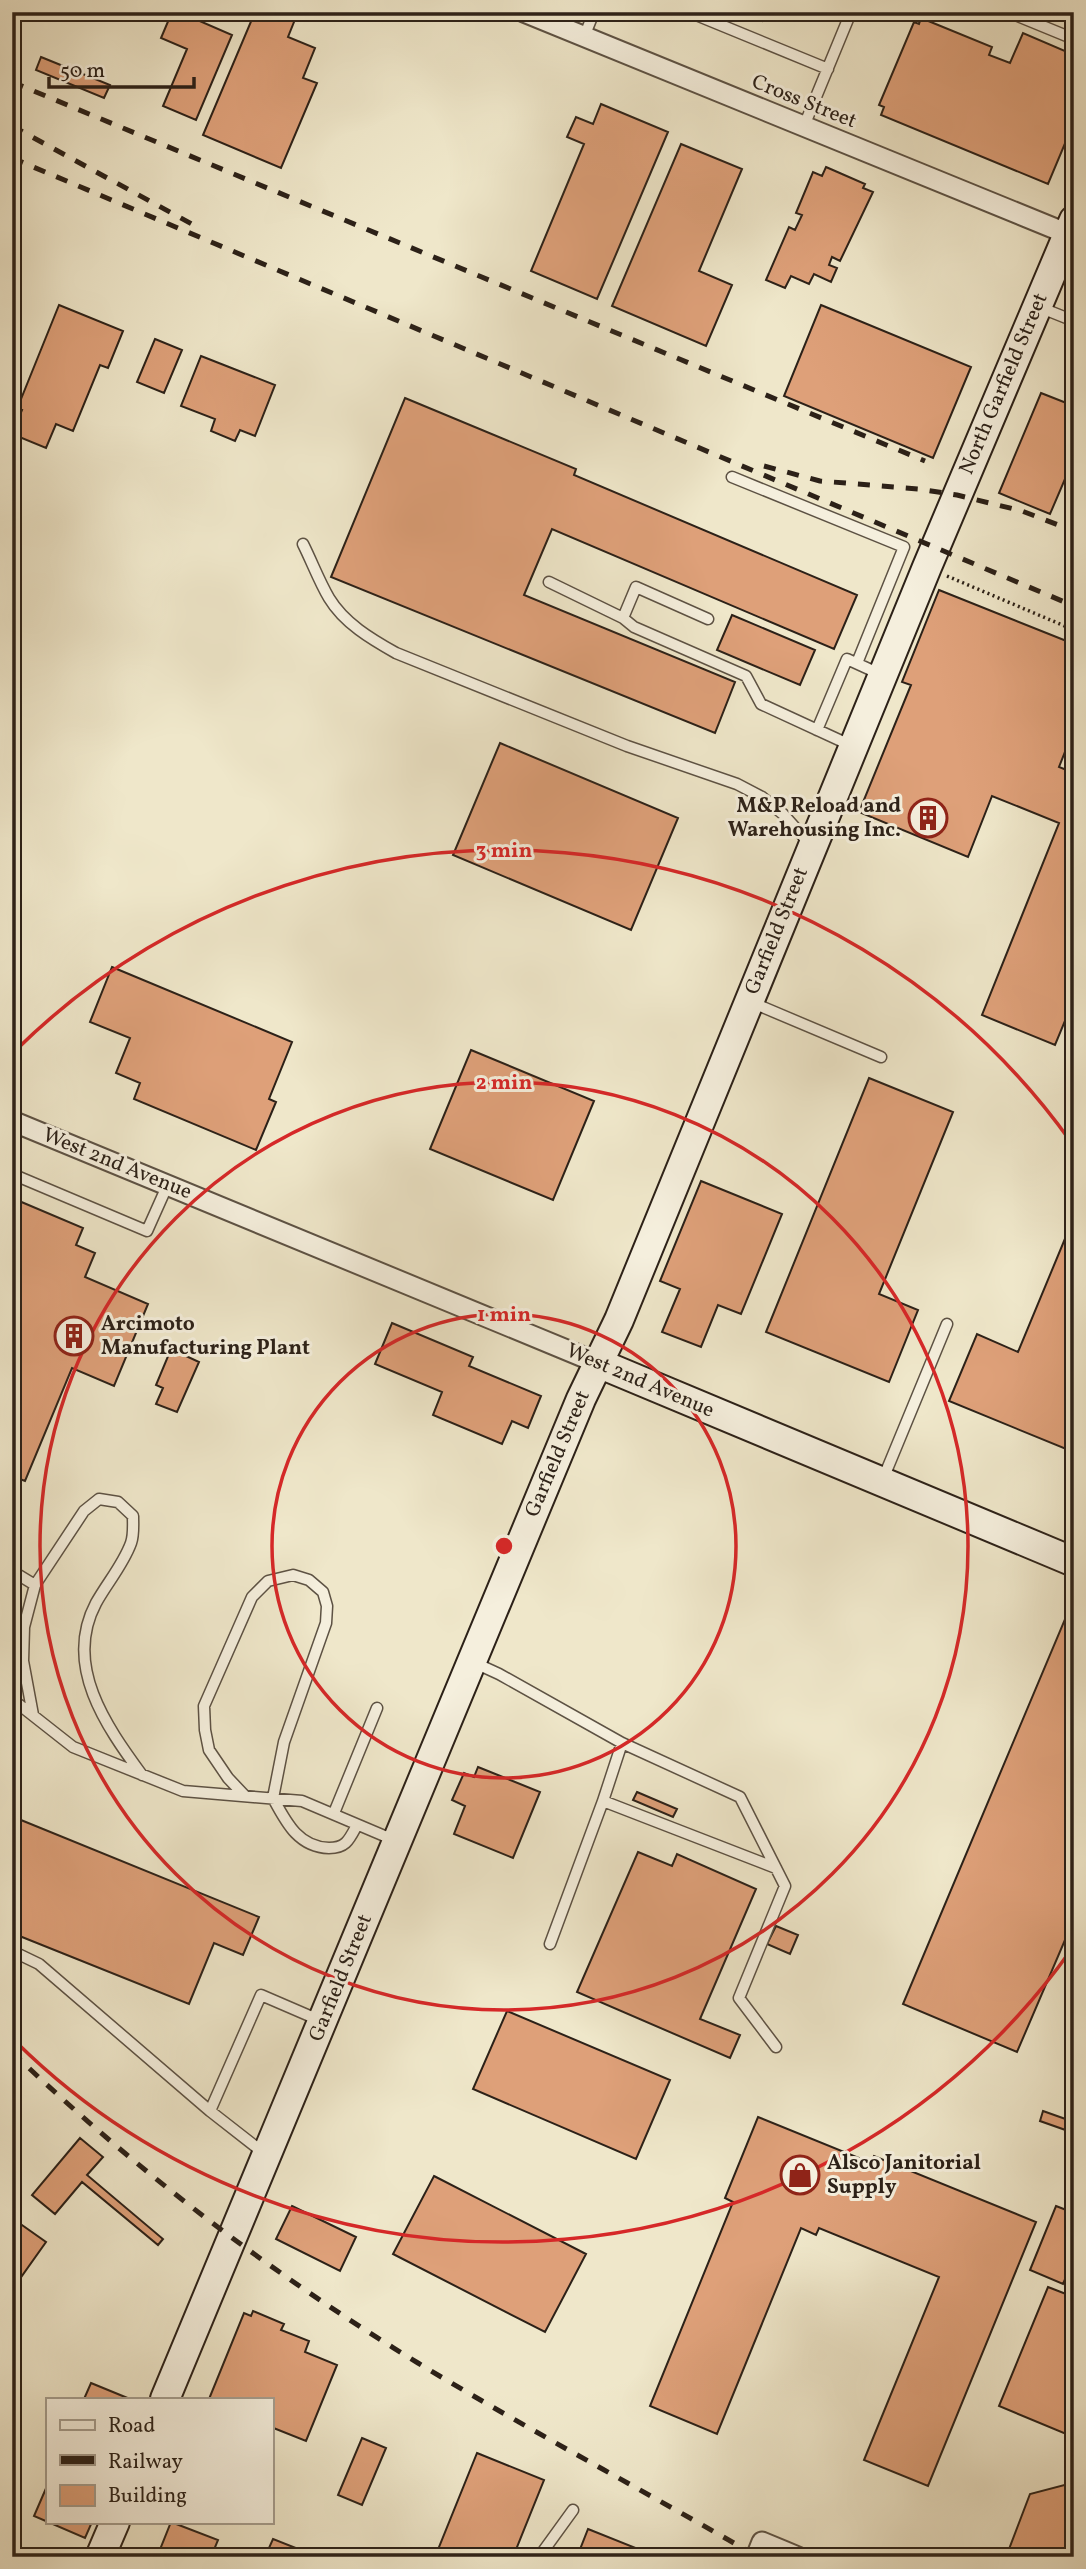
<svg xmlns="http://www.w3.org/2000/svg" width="1086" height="2569" viewBox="0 0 1086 2569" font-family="Vollkorn,serif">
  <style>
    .building { fill: #dea079; stroke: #2c2118; stroke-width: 2 }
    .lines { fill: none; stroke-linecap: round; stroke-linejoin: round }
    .lane-casing { stroke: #5d5244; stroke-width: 13 }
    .street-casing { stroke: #5d5244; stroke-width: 23 }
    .secondary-casing { stroke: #2c2118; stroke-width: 32 }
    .path { stroke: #2c2118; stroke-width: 3.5; stroke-dasharray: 2 3.5; stroke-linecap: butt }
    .lane { stroke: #f5efdd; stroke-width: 10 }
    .street { stroke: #f5efdd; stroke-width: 19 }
    .secondary { stroke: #f5efdd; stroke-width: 28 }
    .rail { stroke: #2c2118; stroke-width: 5; stroke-dasharray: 12 12; stroke-linecap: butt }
    .ring { fill: none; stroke: #d62828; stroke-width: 3.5 }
    .labels { text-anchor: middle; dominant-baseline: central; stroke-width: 6; stroke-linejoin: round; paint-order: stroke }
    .street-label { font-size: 21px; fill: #2c2118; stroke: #f5efdd }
    .poi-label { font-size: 21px; font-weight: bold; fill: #2c2118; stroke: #f5efdd; text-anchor: start }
    .centre { fill: #d62828; stroke: #f5efdd; stroke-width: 3.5 }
    .ring-label { font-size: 21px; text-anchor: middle; font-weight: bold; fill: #d62828; stroke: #f5efdd; stroke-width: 6; stroke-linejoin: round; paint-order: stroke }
  </style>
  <rect width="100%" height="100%" fill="#efe7ca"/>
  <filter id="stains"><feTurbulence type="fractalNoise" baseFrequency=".00286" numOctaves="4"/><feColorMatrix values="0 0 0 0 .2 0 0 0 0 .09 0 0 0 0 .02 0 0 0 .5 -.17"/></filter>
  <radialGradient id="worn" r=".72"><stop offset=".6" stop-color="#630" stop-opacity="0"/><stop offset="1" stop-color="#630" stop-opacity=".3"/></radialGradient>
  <path class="building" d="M172,12H179L232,35L196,120L163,106L187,49L161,38Z
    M255,12H298L288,37L315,48L303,78L317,83L281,168L203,135Z
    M740,12H765L762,21Z
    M921,18L992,47L989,55L1010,63L1023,33L1067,52L1070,45L1074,46V122L1048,184L881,115L884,107L879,105L914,22L919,24Z
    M41,57L110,85L104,98L36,70Z
    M601,104L668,132L597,299L531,271L584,144L567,137L576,117L593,124Z
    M681,144L742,169L699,271L732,285L706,346L612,306Z
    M826,167L865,184L863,188L873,192L840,261L832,257L829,265L837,268L831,282L814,274L809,284L791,276L785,288L766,280L789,227L795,230L802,215L796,213L813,172L822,176Z
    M59,305L123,331L108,368L100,365L73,431L56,424L46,448L12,434L22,410L17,409Z
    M821,305L971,367L933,458L784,396Z
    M155,339L182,350L164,393L137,382Z
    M201,356L275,385L255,436L240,430L235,441L211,431L215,419L181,406Z
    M1041,393L1074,406V458L1050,514L999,493Z
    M405,398L576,469L574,475L857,595L834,649L552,529L524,595L735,682L715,733L331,577Z
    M939,590L1074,644V717L1068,732L1072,734L1059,767L1074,773V999L1055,1045L982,1015L1059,823L992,796L968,857L859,812L911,685L902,682Z
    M732,615L815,650L800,685L717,650Z
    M500,743L678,818L631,930L453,855Z
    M112,967L292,1042L269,1099L276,1102L256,1150L134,1099L140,1083L116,1073L130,1038L90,1022Z
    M471,1050L594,1101L553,1200L430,1149Z
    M869,1078L953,1112L879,1294L918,1310L889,1382L766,1332Z
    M701,1181L782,1214L741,1314L718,1305L701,1347L662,1332L680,1289L660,1281Z
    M12,1198L83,1228L76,1245L95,1253L85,1277L148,1304L114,1386L72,1368L25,1481L12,1476Z
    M1074,1217V1445L1071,1451L949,1401L977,1334L1018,1352Z
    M392,1323L473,1357L469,1366L541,1396L528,1428L512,1421L502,1444L433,1415L442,1392L375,1364Z
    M171,1349L199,1362L177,1412L156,1404L163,1388L156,1385Z
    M1068,1612L1074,1615V1919L1017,2052L903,2004Z
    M478,1767L540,1792L513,1858L454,1834L465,1806L452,1800L464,1773L474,1777Z
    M637,1792L677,1809L673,1817L633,1800Z
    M16,1818L259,1917L243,1955L214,1943L189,2004L12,1933V1828Z
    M638,1852L672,1866L677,1854L756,1889L700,2019L740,2035L730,2058L577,1992Z
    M776,1926L798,1935L790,1954L767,1944Z
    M507,2011L670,2080L636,2159L473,2089Z
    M1043,2111L1074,2122V2133L1040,2121Z
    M758,2117L871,2163L874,2156L1036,2222L928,2486L864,2460L939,2277L819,2228L816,2235L801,2228L717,2434L650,2406L733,2202L725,2198Z
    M80,2138L103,2157L87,2175L163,2239L158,2245L82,2182L55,2214L32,2195Z
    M434,2176L586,2254L545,2332L393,2254Z
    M292,2206L356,2237L340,2271L276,2239Z
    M1056,2206L1074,2213V2264L1072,2263L1063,2284L1030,2270Z
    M12,2218L46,2242L19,2280L12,2275Z
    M1048,2287L1071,2296L1074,2290V2430L1071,2436L999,2406Z
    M253,2311L284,2324L281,2330L309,2341L305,2352L337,2365L306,2441L271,2427V2399H209L244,2313L251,2316Z
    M91,2383L130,2399H84Z
    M362,2438L386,2448L362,2505L338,2495Z
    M477,2453L544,2480L513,2557H435Z
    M1072,2483L1074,2484V2557H1006L1030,2494Z
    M47,2486V2522H92L85,2538L34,2516Z
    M171,2522L218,2540L211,2557H157Z
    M588,2529L658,2557H577Z
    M273,2539L316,2556V2557H265Z"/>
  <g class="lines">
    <defs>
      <path id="lane" d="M689,12L828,69
        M1008,12L1074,39
        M584,37L594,12
        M804,126L851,12
        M1039,307L1074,321
        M732,477L904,547L857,663
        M303,544C312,562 319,581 329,598C344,623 371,639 396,653L627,746L737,784L762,797L783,814L809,843
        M549,582L623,618L634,627L746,676L761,704L850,745
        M623,618L636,587L708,619
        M817,730L847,659L882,675
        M753,1003L881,1057
        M12,1174L147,1231L168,1184
        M883,1479L947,1324
        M12,1571L35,1585L24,1627L23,1661L33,1715
        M35,1585L84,1511L99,1499L118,1502L133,1516C133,1524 134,1535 131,1543C123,1565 107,1583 96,1603C63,1665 106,1726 142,1775
        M475,1663L499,1674L622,1743L740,1797L785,1886L739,1998L776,2047
        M12,1699L73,1747L183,1791L302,1801L394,1840
        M622,1743L603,1801L776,1868
        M245,1796L228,1778L209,1750L205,1730L204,1706L252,1597L268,1581L293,1575L309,1580L323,1592L327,1606L326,1623L284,1742L273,1798C286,1822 298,1847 329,1848C346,1848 349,1840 357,1825
        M334,1813L377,1708
        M550,1944L603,1801
        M12,1951L39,1964L210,2111L261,1995L319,2020
        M210,2111L265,2154
        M539,2557L573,2510"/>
      <path id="street" d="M524,12L1068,234
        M12,1121L598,1363
        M756,2557L762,2542L798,2557"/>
      <path id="secondary" d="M598,1363L1074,1562
        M165,2399L581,1399L619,1320L927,567L1074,220
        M100,2557L115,2522"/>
    </defs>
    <use href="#lane" class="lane-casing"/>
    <use href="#street" class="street-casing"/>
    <use href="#secondary" class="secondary-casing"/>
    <path class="path" d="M947,576L1074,630"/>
    <use href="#lane" class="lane"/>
    <use href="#street" class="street"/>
    <use href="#secondary" class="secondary"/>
    <path class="rail" d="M12,82L925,461
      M12,126L201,229
      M12,158L1074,606
      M764,466L820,481L919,489L957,495L1022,511L1074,531
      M12,2052C135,2170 272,2274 418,2363C530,2431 645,2491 758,2557"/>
  </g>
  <g class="ring">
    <circle cx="504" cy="1546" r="232"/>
    <circle cx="504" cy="1546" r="464"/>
    <path d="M1071 1950A696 696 0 0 1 16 2042M16 1050A696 696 0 0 1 1071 1142"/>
  </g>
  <defs>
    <symbol id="building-ring" viewBox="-11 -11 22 22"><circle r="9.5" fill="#f5efdd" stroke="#8f2418" stroke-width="1.5"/><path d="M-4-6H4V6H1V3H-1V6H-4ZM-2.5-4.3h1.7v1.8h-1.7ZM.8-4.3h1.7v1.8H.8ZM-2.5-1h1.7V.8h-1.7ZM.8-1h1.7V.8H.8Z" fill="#8f2418"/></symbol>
    <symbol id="shop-ring" viewBox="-11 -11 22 22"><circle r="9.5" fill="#f5efdd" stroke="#8f2418" stroke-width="1.5"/><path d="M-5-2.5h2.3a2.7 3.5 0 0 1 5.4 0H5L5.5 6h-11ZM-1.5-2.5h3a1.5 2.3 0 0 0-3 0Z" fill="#8f2418"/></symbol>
  </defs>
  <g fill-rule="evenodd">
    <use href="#building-ring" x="906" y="796" width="44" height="44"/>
    <use href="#building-ring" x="52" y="1314" width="44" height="44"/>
    <use href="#shop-ring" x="778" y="2153" width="44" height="44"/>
  </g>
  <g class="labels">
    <g class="street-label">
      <text transform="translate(804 102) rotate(22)">Cross Street</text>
      <text transform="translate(1004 384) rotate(-67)">North Garfield Street</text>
      <text transform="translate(777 931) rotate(-68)">Garfield Street</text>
      <text transform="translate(117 1164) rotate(22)">West 2nd Avenue</text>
      <text transform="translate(640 1381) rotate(23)">West 2nd Avenue</text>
      <text transform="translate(558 1454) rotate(-67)">Garfield Street</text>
      <text transform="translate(341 1978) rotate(-68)">Garfield Street</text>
    </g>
    <g class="poi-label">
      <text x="901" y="806" text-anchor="end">M&amp;P Reload and<tspan x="901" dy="24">Warehousing Inc.</tspan></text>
      <text x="101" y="1324">Arcimoto<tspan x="101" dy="24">Manufacturing Plant</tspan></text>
      <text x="827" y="2163">Alsco Janitorial<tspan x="827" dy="24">Supply</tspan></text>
    </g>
  </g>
  <circle cx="504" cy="1546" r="10" class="centre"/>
  <g class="ring-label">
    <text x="504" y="857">3 min</text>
    <text x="504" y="1089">2 min</text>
    <text x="504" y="1321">1 min</text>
  </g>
  <rect width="1086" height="2569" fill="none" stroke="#efe7ca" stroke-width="42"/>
  <rect x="14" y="14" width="1058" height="2541" fill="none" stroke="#2c2118" stroke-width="3.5"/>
  <rect x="21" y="21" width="1044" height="2527" fill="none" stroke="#2c2118" stroke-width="2"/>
  <rect x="46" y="2398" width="228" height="126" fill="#f5efdd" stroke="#a59d8e" stroke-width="2"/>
  <rect x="60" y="2420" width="35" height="10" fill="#f5efdd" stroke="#a59d8e" stroke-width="2"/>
  <text x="108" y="2432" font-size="21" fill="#2c2118">Road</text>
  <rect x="60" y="2455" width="35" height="10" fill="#2c2118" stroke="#a59d8e" stroke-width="2"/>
  <text x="108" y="2468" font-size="21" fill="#2c2118">Railway</text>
  <rect x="60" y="2485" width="35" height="21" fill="#dea079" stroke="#a59d8e" stroke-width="2"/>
  <text x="108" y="2502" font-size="21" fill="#2c2118">Building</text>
  <path d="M49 77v10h145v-10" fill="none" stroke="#2c2118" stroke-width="3.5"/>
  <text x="60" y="77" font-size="21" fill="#2c2118" stroke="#f5efdd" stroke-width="5" paint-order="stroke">50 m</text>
  <rect width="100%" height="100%" filter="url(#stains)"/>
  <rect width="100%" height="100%" fill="url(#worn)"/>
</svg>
